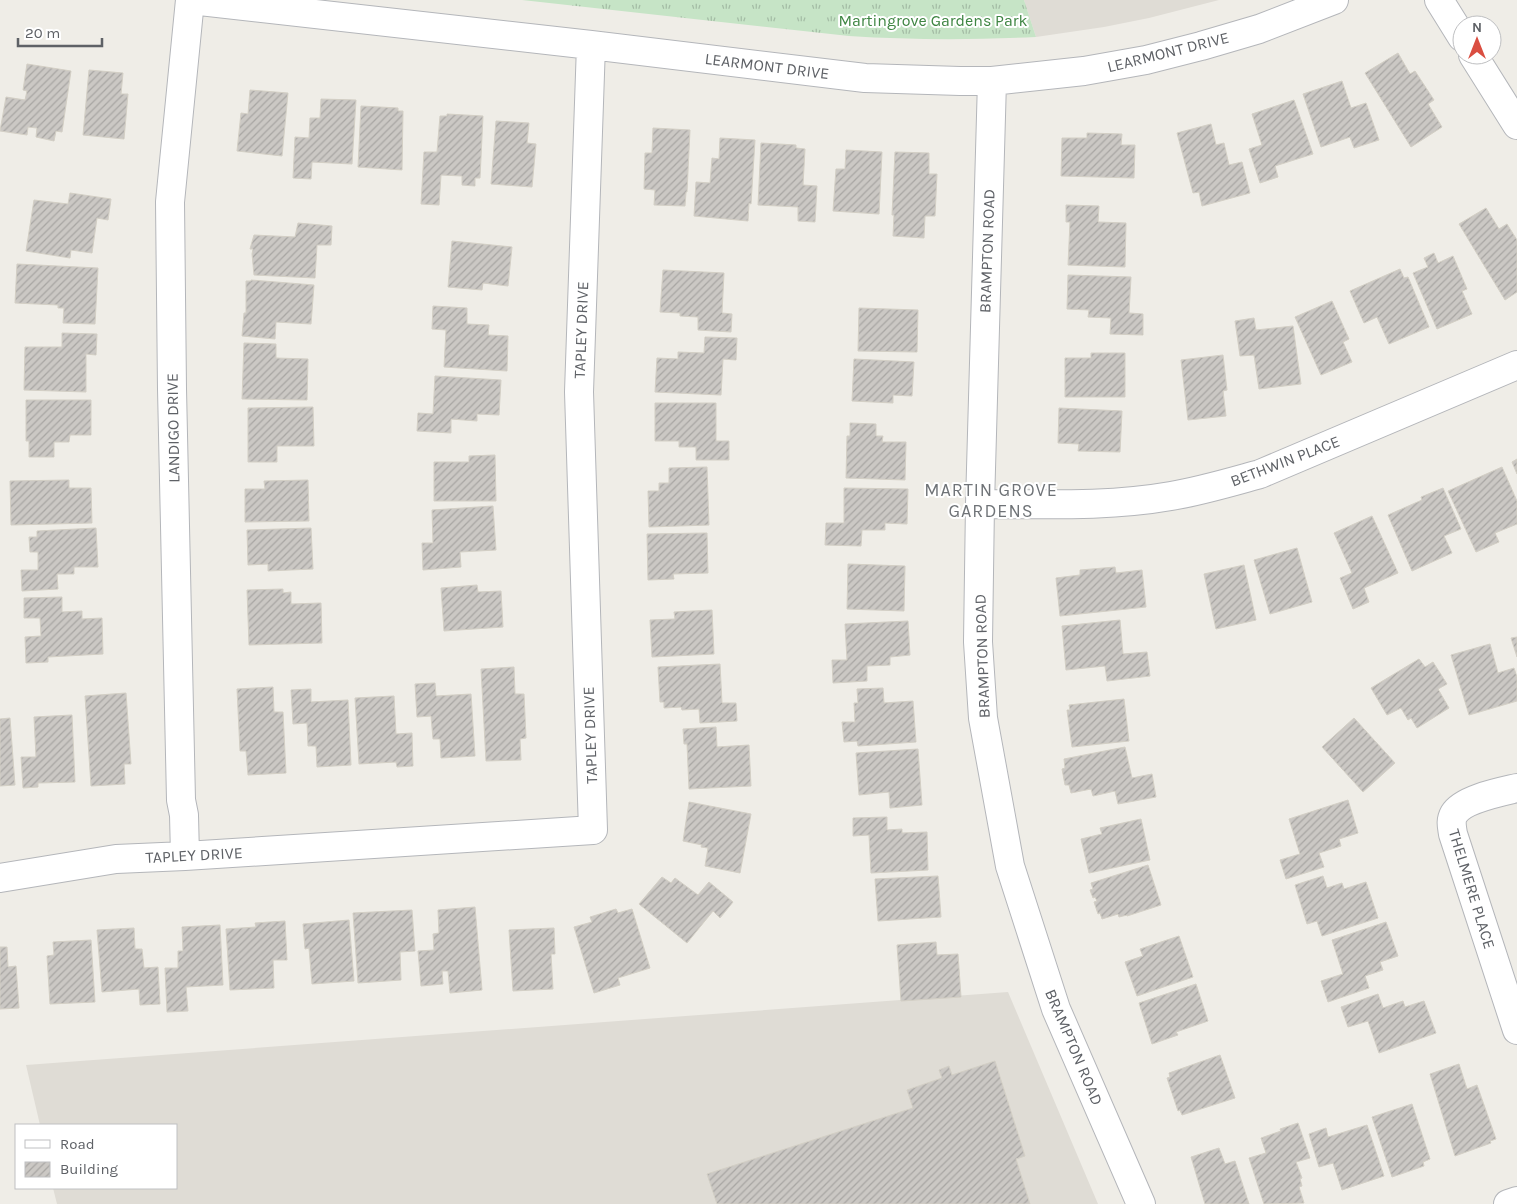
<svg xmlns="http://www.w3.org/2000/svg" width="1517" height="1204" viewBox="0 0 1517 1204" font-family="Karla,sans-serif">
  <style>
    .education { fill: #dfdcd5 }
    .grass { fill: url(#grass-tufts) }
    .building { fill: url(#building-hatch); stroke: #d3cfc5 }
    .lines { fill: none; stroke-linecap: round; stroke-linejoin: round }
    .street-casing { stroke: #b4b6ba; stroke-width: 30 }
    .street { stroke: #fff; stroke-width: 28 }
    .labels { text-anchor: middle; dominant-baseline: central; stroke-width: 4; stroke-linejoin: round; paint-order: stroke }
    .park-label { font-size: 16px; fill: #3e8542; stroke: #fff }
    .street-label { font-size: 16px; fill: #5e6166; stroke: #fff }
    .neighbourhood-label { font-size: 18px; letter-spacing: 1px; fill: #6f7377; stroke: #fff }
  </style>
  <defs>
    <pattern id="grass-tufts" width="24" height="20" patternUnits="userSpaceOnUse" patternTransform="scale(1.25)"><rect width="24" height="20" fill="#c6e4c6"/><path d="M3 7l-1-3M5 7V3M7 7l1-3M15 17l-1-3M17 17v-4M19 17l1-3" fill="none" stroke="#a4bca5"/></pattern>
    <pattern id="building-hatch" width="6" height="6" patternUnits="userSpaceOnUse" patternTransform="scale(1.25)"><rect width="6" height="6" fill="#cbc8c4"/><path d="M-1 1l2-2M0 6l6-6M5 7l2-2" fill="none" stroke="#a8a6a3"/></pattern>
  </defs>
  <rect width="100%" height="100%" fill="#efede7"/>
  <path class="education" d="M1024,0H1219L1149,18L1104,27L1036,37Z
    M1008,992L1098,1204H57L53,1188H176V1125H40L26,1065Z"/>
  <path class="grass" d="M522,0H1024L1036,37C973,40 911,40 849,36Z"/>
  <path class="building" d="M1398,53L1410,74L1415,71L1434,100L1428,104L1442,127L1411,147L1365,73Z
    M27,64L71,71L62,132L56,131L54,141L36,137L37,128L28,127L27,135L0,131L6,97L25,100L27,91L23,90Z
    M89,70L123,73L121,94H128L124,139L83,135Z
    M1342,81L1351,108L1366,103L1379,140L1354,148L1350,137L1321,147L1303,94Z
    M250,90L288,93L282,156L237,151L241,113L248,114Z
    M321,99L356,100L352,164L312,162L311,179L293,178L295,137L309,138L310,118H320Z
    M1294,100L1313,154L1275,166L1278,177L1260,183L1249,149L1262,145L1252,114Z
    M361,106L398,108V111H403L402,170L358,167Z
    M447,114L483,116L480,178H475V186L462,185V176L441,175L439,205L421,204L424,152H437L440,116H447Z
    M496,121L529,123L527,143L536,144L532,187L491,184Z
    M1211,124L1216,145L1224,143L1229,165L1242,162L1250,193L1202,206L1199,192L1193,193L1177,133Z
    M653,128L690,130L687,192H686L685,206L654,205L655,190L644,189L645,153H652Z
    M1087,133L1122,134L1121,145H1135L1134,178L1061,176L1062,138H1087Z
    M720,138L755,140L751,204L749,203L748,221L694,216L696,182L710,183L712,158L719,159Z
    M761,143L796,145V148L805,149L803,185L817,186L815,222L798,221V207L758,205Z
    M846,150L882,152L879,214L833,211L836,169H845Z
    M895,152L929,153V174H937L935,216H925L924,238L893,236L894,215H892Z
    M70,193L111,199L108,220L97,218L92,253L71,250L70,258L26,251L34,200L68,204Z
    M1066,205L1099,206L1098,222L1126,223L1125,267L1068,265L1070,222H1066Z
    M1486,208L1499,229L1507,224L1517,240V292L1505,300L1459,224Z
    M298,223L332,226L331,245H317L315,278L254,275L252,254L253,249H250L254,235L295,237Z
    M452,241L512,247L508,286L483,283L482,290L448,287Z
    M1434,253L1438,263L1453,256L1467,289L1462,291L1472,314L1437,329L1413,273L1428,267L1424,258Z
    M17,264L98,268L95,324L63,323L64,308H58V305L15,303Z
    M1400,269L1404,278L1408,277L1429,327L1389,344L1377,317L1364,323L1350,291Z
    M663,270L724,273L722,313L732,314L731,332L698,330V317L680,316V313L660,312Z
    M1068,275L1131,277L1129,313L1143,314V335L1110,334L1111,318L1088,317L1089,310L1067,309Z
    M251,280L314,285L311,324L276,322L275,339L242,336L244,313H246V281H251Z
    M1332,301L1349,339L1343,342L1352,362L1321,375L1295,317Z
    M433,306L467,308V324L489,325L488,335L508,336L507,371L444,367L446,330L432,329Z
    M859,308L918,310L917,352L858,351Z
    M1254,318L1256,330L1293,326L1301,384L1259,389L1254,355L1240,356L1235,321Z
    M62,333L97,334L96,355L86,354V392L24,390L25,347H62Z
    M705,337L737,338L736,360L723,359L721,395L655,392L657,358L678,359V352L704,353Z
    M244,343L276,344V358L308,359L307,400L242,399Z
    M1091,353H1125V397H1065V358H1091Z
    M1223,355L1227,390L1223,391L1226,416L1188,420L1181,360Z
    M854,359L914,362L912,396L893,395V403L852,401Z
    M435,376L501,380L499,415L477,414V421L451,419V433L417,431L418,413L433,414Z
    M26,400H91V435H70L69,442H54V457H29V441H26Z
    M655,403H716V441H729V460H696V447H679V441H655Z
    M313,407L314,446H277V462H248V408Z
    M1059,408L1122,411L1120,452L1078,451L1079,444L1058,443Z
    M850,423L876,424V436H883L882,442H906L905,480L846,478L847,436H850Z
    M495,455L496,501H434V462H469V456Z
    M1517,459V474L1512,462Z
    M707,467L709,525L649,527L648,491H659V483H669V468Z
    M1502,467L1517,501V524L1495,533L1499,542L1476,552L1448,491Z
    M69,480V488H91L92,523L11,525L10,481Z
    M308,480L309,521L245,522V489H265L264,481Z
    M844,488L908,489L907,524L885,523V530H862L861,546L825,545L826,523H844Z
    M1443,488L1461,529L1444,536L1452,553L1412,571L1388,515L1422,500L1421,497Z
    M493,506L496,550L460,552L461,567L423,570L422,543H433L432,510Z
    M1372,516L1398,573L1364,588L1369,602L1353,609L1340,578L1352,573L1334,533Z
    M96,528L98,567H74V574H57L58,589L22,591L21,570H38V552H30L29,537H37V531Z
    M311,528L313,569L268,571V564L248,565L247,530Z
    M707,533L708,573L673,574L674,579L648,580L647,534Z
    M1297,548L1312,602L1270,614L1254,560Z
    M848,564L905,566L904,611L847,609Z
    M1244,565L1256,620L1216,629L1204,574Z
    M1115,567L1116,573L1142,570L1146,607L1060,616L1056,578L1080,575V570Z
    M477,585L478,592L501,591L503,627L444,631L441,588Z
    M283,589V593L291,592V604L321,603L322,643L249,645L247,590Z
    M62,597V612L82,611V619L102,618L103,654L48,657V662L26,663L25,637L41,636L40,618H24V598Z
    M712,610L714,654L652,657L650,620L675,619L674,612Z
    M1120,620L1123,654L1147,652L1150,676L1107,681L1105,666L1066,670L1062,626Z
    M908,621L910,655L890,657V665L867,666V681L833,683L832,660H847L845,624Z
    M1517,637V657L1511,638Z
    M1490,644L1498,673L1514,668L1517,677V701L1469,715L1451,655Z
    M1419,659L1425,667L1433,662L1447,684L1438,689L1449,708L1417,728L1411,718L1408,720L1401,708L1387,715L1371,688Z
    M720,664L722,703H736L737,721L700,723L699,709L682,710L681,707L664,708V702H660L658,667Z
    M514,667L515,694H524L526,738L520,739L521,760L486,761L481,669Z
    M435,683L436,696L471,694L475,756L441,758L440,739H433L431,716L417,717L415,684Z
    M273,687L274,712H283L286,773L248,775L246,751H240L237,689Z
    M883,688L884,703L913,701L916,742L858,746L857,741L844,742L842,722H855L854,703H858L857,689Z
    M311,689V702L348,700L351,765L317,767L316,746H308L307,723L293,724L291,690Z
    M126,693L131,764H124L125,784L91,786L85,696Z
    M394,696L396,734L412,733L413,766L397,767L396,762L359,764L355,698Z
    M1124,699L1129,741L1072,747L1067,710H1070L1069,705Z
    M72,715L75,782L38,783V787L23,788L21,757H36L34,717Z
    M10,718L15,785L0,786V719Z
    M1354,718L1395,763L1363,792L1322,747Z
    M716,727L717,747L749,745L751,786L689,789L687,744H684L683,729Z
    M1125,747L1132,778L1152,774L1156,797L1118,804L1115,791L1093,796L1091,789L1071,793L1069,785H1065L1062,769L1065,768L1064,759Z
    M918,749L922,805L890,808L889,792L859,795L856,753Z
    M1348,800L1358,833L1339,839L1341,846L1319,853L1324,867L1286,879L1280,860L1300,854L1289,819Z
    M689,802L751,814L740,873L705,866L708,848L701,847L702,845L683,841Z
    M887,817V830L902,829V833L927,832L928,870L871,873L869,835L853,836V818Z
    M1141,819L1150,860L1089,873L1081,839L1102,834L1100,828Z
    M1148,865L1161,905L1127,916V915L1119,917L1118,914L1102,919L1100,913L1098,914L1094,902L1097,901L1095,897L1093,898L1090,890L1093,889L1091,883Z
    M938,876L941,917L878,921L875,879Z
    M1323,876L1327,888L1342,883L1344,889L1366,882L1378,918L1322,936L1317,921L1307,924L1295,885Z
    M662,877L671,883L675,878L698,895L709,882L733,902L720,918L713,911L687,943L639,904Z
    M475,907L482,990L450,993L448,971H442L443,984L421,986L418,951L434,950L433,934L439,933L438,910Z
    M616,909L618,913L632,909L650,968L618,978L620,985L594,993L574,927L592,922L590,917Z
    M412,910L415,951L400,952L401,980L358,983L353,913Z
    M349,920L354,981L312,984L309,948L305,949L303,924Z
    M285,921L287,960H273L274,988L230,990L226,929L256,927L255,923Z
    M1386,922L1398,956L1380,962L1383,970L1365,976L1369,988L1328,1002L1321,981L1343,974L1332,940Z
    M220,925L223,985L186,987L188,1011L167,1012L165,968H178V951H183L182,927Z
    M134,928L135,949H142L144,968L158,967L160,1004L140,1005L139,989L102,992L97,930Z
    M554,928L555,954H551L553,989L513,991L509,930Z
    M1179,936L1193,977L1137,996L1125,962L1143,956L1140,949Z
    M91,940L95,1002L50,1004L47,956L54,955L53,942Z
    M936,942L937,955L958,954L961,997L901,1001L897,945Z
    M0,947H7L8,967L16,966L19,1008L0,1009Z
    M1196,984L1208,1021L1176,1032L1178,1035L1152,1044L1139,1003Z
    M1378,994L1383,1008L1403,1001L1405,1007L1424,1001L1436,1033L1379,1053L1368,1021L1348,1027L1341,1007Z
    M1220,1055L1235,1098L1182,1115L1180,1110L1178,1111L1167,1078L1170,1077L1169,1073Z
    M995,1061L1025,1156L1016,1159L1030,1204H717L707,1174L913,1108L907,1090L942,1078L939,1070L949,1066L952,1075Z
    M1459,1064L1467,1089L1477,1085L1496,1139L1490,1141L1491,1143L1455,1156L1430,1074Z
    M1412,1104L1430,1159L1423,1162L1424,1166L1392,1177L1372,1117Z
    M1298,1123L1310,1158L1296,1162L1302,1178L1300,1179L1302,1186L1299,1187L1304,1203L1264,1204L1249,1158L1266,1153L1261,1138L1281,1131L1280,1129Z
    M1367,1125L1384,1176L1342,1190L1333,1163L1319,1167L1309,1134L1326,1128L1328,1137Z
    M1219,1148L1225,1164L1235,1161L1249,1204H1205L1191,1157Z"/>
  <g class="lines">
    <defs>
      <path id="street" d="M191,0L591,45L865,78L960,81H992L1084,71L1146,60L1201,46L1259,29L1334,0
        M1439,0L1462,37
        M1473,55L1517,125
        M992,81L980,504L978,642L983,718L1010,866L1056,1009L1141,1204
        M980,504C1043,504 1109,507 1171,496C1201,491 1231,482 1260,474L1517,365
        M1517,788C1500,792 1463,799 1454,814C1450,821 1452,827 1453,834L1517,1030
        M185,856L184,815L181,800L172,389L170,202L190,0
        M0,878L116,859L185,856L593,830L579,392L591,45
        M1508,1204L1517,1201"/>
    </defs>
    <use href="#street" class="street-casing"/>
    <use href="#street" class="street"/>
  </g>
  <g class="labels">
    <g class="park-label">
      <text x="933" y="20">Martingrove Gardens Park</text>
    </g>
    <g class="street-label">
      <text transform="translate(1168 52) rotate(-14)">LEARMONT DRIVE</text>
      <text transform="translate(767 66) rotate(7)">LEARMONT DRIVE</text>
      <text transform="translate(987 251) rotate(-88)">BRAMPTON ROAD</text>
      <text transform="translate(581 330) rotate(-88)">TAPLEY DRIVE</text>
      <text transform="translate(173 428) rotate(-91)">LANDIGO DRIVE</text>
      <text transform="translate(1285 461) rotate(-21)">BETHWIN PLACE</text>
      <text transform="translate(982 656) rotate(-92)">BRAMPTON ROAD</text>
      <text transform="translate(590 735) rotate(-92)">TAPLEY DRIVE</text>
      <text transform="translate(194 855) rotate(-3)">TAPLEY DRIVE</text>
      <text transform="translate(1472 889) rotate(73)">THELMERE PLACE</text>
      <text transform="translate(1074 1047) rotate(67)">BRAMPTON ROAD</text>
    </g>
    <g class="neighbourhood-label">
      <text x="991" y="490">MARTIN GROVE<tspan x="991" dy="21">GARDENS</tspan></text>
    </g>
  </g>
  <rect x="15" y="1124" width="162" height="65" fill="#ffffff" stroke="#bfc0c2"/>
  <rect x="25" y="1140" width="25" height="8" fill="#ffffff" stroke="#bfc0c2"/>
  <text x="60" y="1149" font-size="15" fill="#5e6166">Road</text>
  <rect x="25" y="1162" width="25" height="15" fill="url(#building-hatch)" stroke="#bfc0c2"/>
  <text x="60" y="1174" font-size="15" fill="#5e6166">Building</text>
  <g transform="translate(1477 40)"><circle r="24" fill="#ffffff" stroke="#bfc0c2"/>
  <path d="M0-4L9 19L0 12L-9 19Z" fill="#da4e41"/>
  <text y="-8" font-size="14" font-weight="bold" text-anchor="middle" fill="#5e6166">N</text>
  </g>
  <path d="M18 38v8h84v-8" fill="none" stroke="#5e6166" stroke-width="2.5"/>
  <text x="25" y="38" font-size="15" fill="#5e6166" stroke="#ffffff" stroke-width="4" paint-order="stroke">20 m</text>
</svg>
